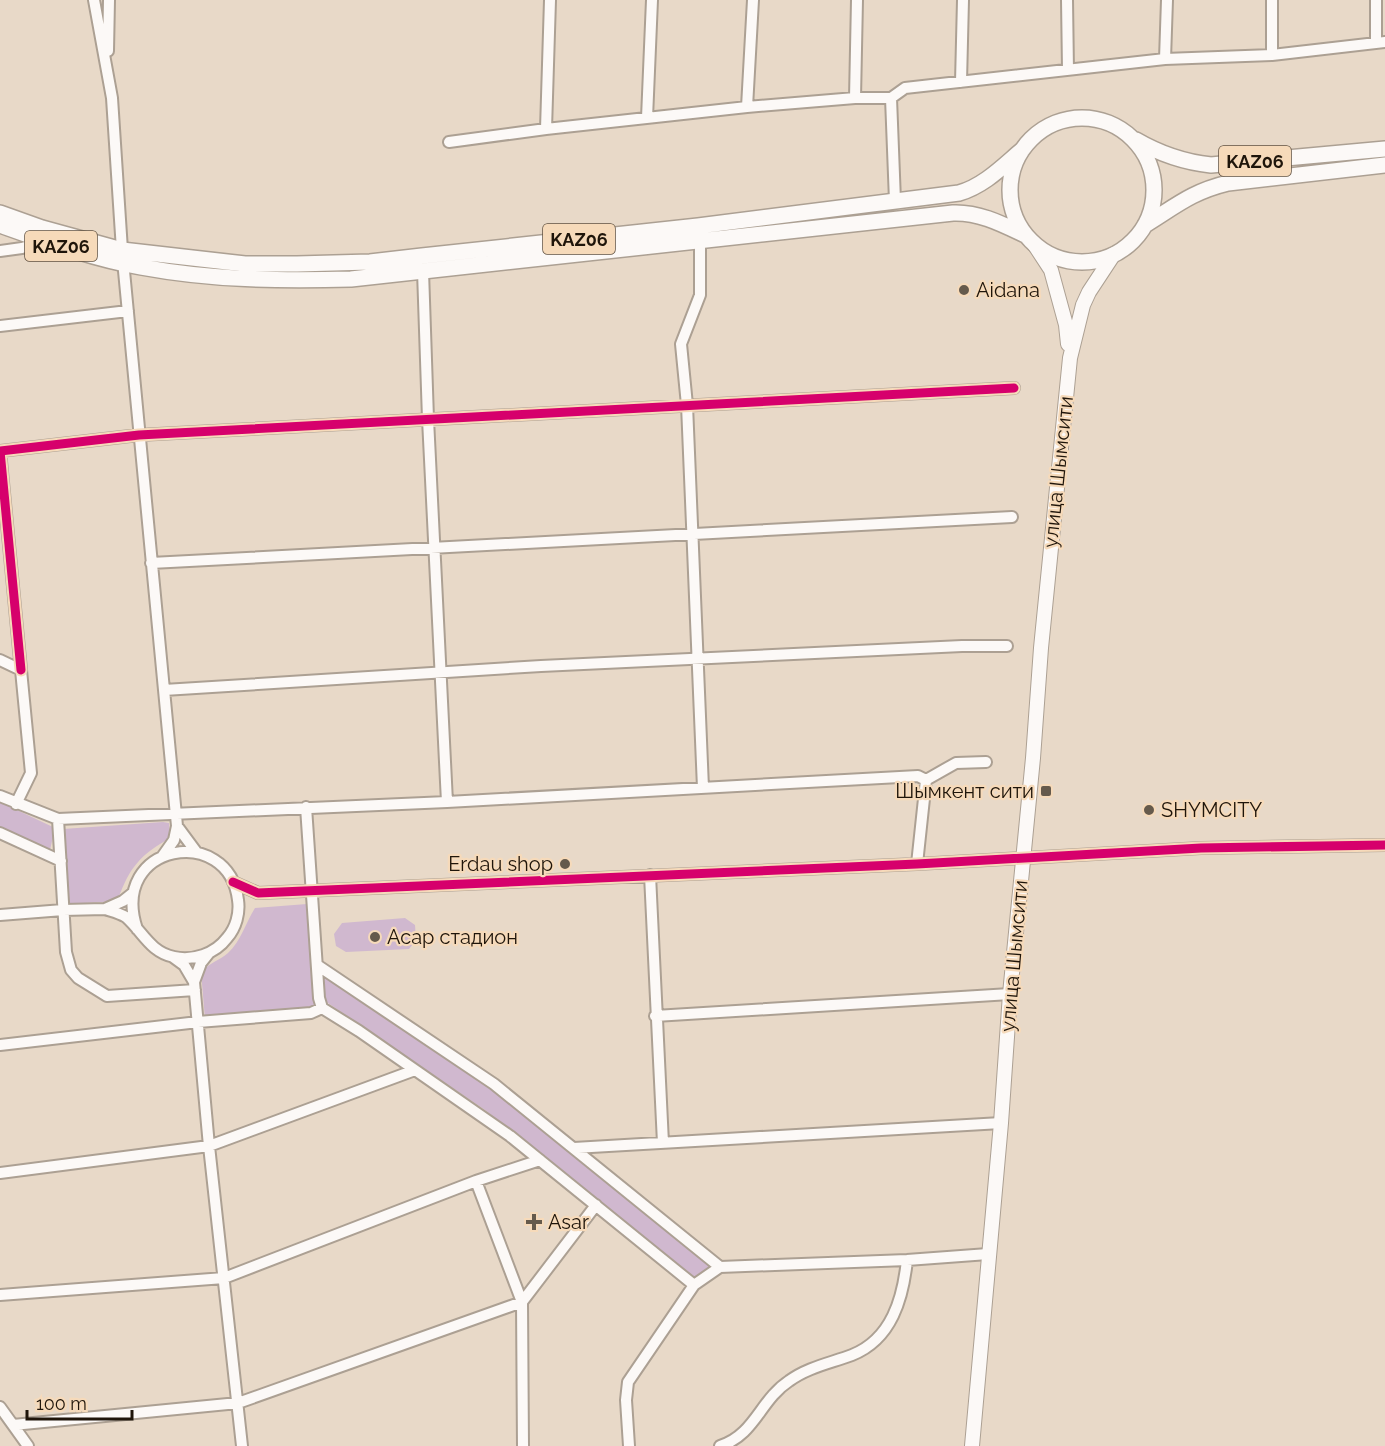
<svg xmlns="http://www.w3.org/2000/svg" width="1385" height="1446" viewBox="0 0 1385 1446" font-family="Raleway,sans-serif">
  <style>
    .green { fill: #d0b8cf }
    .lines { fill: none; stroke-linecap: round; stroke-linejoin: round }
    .minor-casing { stroke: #aca093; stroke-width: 14 }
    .major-casing { stroke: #aca093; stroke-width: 16 }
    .highway-casing { stroke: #aca093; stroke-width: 18 }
    .minor { stroke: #fcf9f7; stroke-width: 10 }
    .major { stroke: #fcf9f7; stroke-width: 14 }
    .highway { stroke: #fcf9f7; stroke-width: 15 }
    .cycleway-casing { stroke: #f6daba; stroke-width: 13 }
    .cycleway { stroke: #d6006c; stroke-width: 9 }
    .poi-dot { fill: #655a4c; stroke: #f6daba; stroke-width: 2 }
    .labels { text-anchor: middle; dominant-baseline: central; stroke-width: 4.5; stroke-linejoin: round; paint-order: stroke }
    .shield { fill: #f6daba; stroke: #60503f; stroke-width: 1.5 }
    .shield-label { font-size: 18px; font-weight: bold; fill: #1f150a }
    .poi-label { font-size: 20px; fill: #1f150a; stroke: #f6daba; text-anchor: start }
    .street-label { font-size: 20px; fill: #1f150a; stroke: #f6daba }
  </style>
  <rect width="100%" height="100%" fill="#e8d9c8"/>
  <path class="green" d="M0,802L55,828L50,850L0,828Z
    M163,822L169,823L170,838C140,855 130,867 118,899L103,902L68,904L63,829Z
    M307,904L311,907L316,1002L310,1010L205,1019L201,972C209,963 220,960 228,953C241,941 246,922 255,908Z
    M405,918L415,925L416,940L409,949L346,952L336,946L334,934L342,923Z
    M323,974L502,1096L709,1262L712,1268L694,1278L485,1110L325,1001Z"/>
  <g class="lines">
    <defs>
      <path id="minor" d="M94,0L112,98L122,250L177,826L174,840L162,857
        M1067,0L1068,70
        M1376,43V0
        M108,51L109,0
        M1272,55V0
        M1165,59L1167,0
        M961,82L963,0
        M855,98L857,0
        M891,98L895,201
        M747,107L753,0
        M647,118L652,0
        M546,129L550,0
        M449,142L546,129L747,107L855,98H891L905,88L1165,59L1272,55L1385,42
        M700,240V295L681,344L687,405L703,788
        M0,251L22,248L45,241
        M423,271L428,419L447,802
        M0,326L128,311
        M151,563L1012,517
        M0,660L21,670L31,773L16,804
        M21,670L0,451L139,435L1014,388
        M164,690L541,666L962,646H1007
        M926,780L956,763L986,762
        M0,796L58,819L447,802L918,776L926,780L917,864
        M306,807L319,998L322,1008L359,1031L510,1136L694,1285
        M58,819L66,952L71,970L78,978L107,996L195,990
        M177,826L197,853
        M0,833L61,861
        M650,875L663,1143
        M233,882L258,893L917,864L1201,848L1385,845
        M105,909C111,911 120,913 126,917C143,932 150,952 174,957C193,961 215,954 227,938C236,928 240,913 238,900C229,823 108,843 137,929
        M0,915L63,910L105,909L123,901L133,893
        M209,953L201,963L194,982L209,1146L242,1446
        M173,957L184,965L194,982
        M317,965L494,1084L720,1267
        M655,1016L1010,994
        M0,1045L198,1022L311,1013L322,1008
        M574,1148L1001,1123
        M0,1173L209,1146L415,1070
        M476,1181L522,1302L523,1446
        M0,1295L224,1278L476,1181L540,1160
        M0,1407L28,1446
        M13,1425L238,1403L522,1302L596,1205
        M629,1446L626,1400L628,1382L694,1285L720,1267L907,1260L988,1254
        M720,1446C755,1435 760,1400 789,1381C808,1367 831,1363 852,1355C892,1339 903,1298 907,1260"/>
      <path id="major" d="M1034,244L1051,270L1066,325L1068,344
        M972,1446L1001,1123L1010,994L1033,758L1041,648L1070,358L1083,305L1089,292L1114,254"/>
      <path id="highway" d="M1010 190a72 72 0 1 1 144 0a72 72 0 1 1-144 0Z
        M1136,140C1160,154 1183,162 1211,165L1385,149
        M0,213L42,228L122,250L245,264H297L370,262L422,256L698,226L959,193C984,186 1003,166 1022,150
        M0,225C45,241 94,259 141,267C211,280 280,281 351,279L953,213C979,212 1002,224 1025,235
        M1145,225C1176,206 1191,192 1228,183L1385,165"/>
    </defs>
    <use href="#minor" class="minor-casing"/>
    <use href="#major" class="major-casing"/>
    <use href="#highway" class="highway-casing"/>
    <use href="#minor" class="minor"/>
    <use href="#major" class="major"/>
    <use href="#highway" class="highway"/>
    <defs>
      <path id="cycleway" d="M21,670L0,451L139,435L1014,388
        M233,882L258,893L917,864L1201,848L1385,845"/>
    </defs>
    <use href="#cycleway" class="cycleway-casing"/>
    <use href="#cycleway" class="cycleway"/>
  </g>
  <g class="poi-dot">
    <circle cx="964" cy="290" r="6"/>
    <rect x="1040" y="785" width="12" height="12" rx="3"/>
    <circle cx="1149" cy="810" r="6"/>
    <circle cx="565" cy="864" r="6"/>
    <circle cx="375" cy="937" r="6"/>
    <path d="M531 1213h6v6h6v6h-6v6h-6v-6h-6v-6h6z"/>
  </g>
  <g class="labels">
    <g class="shield">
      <rect x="1219" y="146" width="72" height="30" rx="4.5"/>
      <rect x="543" y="224" width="72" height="30" rx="4.5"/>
      <rect x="25" y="231" width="72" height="30" rx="4.5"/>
    </g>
    <g class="shield-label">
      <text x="1255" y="161">KАZ06</text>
      <text x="579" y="239">KАZ06</text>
      <text x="61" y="246">KАZ06</text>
    </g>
    <g class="poi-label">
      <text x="976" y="290">Aidana</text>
      <text x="1034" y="791" text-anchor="end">Шымкент сити</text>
      <text x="1161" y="810">SHYMCITY</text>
      <text x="553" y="864" text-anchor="end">Erdau shop</text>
      <text x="387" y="937">Асар стадион</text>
      <text x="548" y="1222">Asar</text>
    </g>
    <g class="street-label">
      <text transform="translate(1058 472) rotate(-84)">улица Шымсити</text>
      <text transform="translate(1014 956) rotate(-85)">улица Шымсити</text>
    </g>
  </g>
  <path d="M27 1410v9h105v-9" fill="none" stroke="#1f150a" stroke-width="3"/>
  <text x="36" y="1410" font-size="18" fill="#1f150a" stroke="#f6daba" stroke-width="4.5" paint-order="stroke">100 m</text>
</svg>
